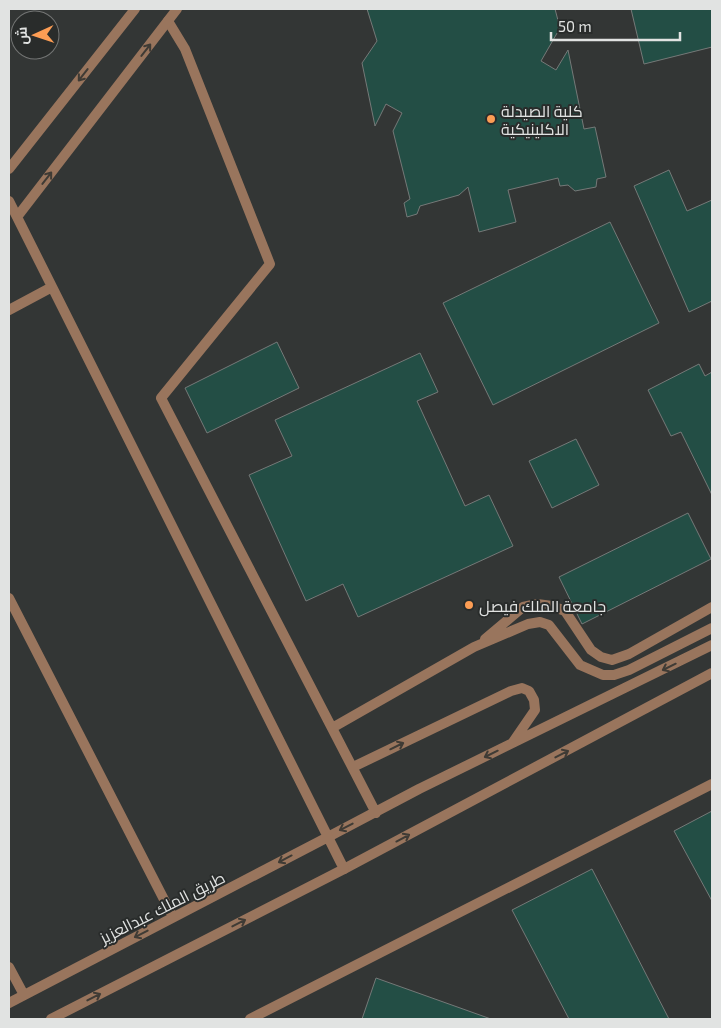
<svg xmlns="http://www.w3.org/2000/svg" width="721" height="1028" viewBox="0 0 721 1028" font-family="'Exo 2',Cairo,sans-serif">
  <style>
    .building { fill: #234e45; stroke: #757978 }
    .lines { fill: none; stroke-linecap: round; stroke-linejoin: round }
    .lane { stroke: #99755d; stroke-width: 10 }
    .street { stroke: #99755d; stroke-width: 10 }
    .oneway { stroke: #3f3b35 }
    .poi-dot { fill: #fc9d54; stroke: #292c2b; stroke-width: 2 }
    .labels { text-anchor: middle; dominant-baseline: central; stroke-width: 4; stroke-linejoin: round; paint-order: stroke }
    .poi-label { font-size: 16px; fill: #e1e3e2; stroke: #292c2b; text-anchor: start }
    .street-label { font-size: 16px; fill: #e1e3e2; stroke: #292c2b }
  </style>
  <rect width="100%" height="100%" fill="#333635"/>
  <path class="building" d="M367,9H555L560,28L541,61L556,70L568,50L584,129L595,127L606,177L597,179L596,187L575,191L568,185L560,186L558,178L508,190L516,222L479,232L468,187L459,195L420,206L417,214L407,217L404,203L410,199L393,131L402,113L386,104L375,126L362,63L377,41Z
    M631,9H712V47L644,64Z
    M669,170L687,211L712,200V301L689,312L634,186Z
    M610,222L659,323L493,405L443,303Z
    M277,342L299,388L207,433L185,388Z
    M420,353L438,392L417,401L465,506L489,495L513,546L358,617L343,584L306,601L249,475L292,456L275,420Z
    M699,364L705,376L712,372V495L681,432L671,436L648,390Z
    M576,439L599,485L552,508L529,461Z
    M688,513L711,559L582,624L559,577Z
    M712,811V901L674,831Z
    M592,869L669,1019H569L512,910Z
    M376,978L491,1019H362Z"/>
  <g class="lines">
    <path class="lane" d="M168,21L185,49L270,264L161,398L376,813
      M485,639L523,607L537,604L552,606L565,611L591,650L601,657L612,660L629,654L712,607
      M332,728L474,647L528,624L540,622L549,625L580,665L603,675H614L629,670L712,628
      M353,767L511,691L522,688L529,691L534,700L535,710L513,742
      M328,837L419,789L712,645
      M344,869L712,673"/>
    <path class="street" d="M9,169L135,9
      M9,201L344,869L51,1019
      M17,217L177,9
      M9,310L52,287
      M9,598L173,917
      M9,967L24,995
      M9,1003L328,837
      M250,1019L712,784"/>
  </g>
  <defs><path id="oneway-shaft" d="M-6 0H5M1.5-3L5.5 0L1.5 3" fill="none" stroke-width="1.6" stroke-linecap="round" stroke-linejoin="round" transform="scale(1.25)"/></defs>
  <g class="oneway">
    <use href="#oneway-shaft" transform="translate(146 50) rotate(-52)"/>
    <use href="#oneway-shaft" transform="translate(83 75) rotate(128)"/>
    <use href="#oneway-shaft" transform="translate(47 178) rotate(-52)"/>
    <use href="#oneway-shaft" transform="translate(669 667) rotate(154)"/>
    <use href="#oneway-shaft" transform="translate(397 746) rotate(-26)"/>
    <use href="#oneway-shaft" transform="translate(491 754) rotate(154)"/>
    <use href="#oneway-shaft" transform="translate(562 754) rotate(-27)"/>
    <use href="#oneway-shaft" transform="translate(346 827) rotate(153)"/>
    <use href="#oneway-shaft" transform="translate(403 838) rotate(-28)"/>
    <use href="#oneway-shaft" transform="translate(285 859) rotate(152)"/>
    <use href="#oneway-shaft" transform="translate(239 923) rotate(-27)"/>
    <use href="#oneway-shaft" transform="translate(141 934) rotate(153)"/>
    <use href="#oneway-shaft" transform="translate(94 997) rotate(-27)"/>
  </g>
  <g class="poi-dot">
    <circle cx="491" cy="119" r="5"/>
    <circle cx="469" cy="605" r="5"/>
  </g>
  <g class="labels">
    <g class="poi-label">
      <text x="501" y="110">كلية الصيدلة<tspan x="501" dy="18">الاكلينيكية</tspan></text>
      <text x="479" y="605">جامعة الملك فيصل</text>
    </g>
    <g class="street-label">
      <text transform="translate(162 907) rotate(-27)">طريق الملك عبدالعزيز</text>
    </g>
  </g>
  <rect width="721" height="1028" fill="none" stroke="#e1e3e2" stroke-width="20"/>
  <g transform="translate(35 35) rotate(267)"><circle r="24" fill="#292c2b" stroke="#737574"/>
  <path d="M0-4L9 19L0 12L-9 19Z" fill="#fc9d54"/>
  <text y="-8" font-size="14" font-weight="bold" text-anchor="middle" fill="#e1e3e2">ش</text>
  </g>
  <path d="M551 32v8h129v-8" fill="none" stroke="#e1e3e2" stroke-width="2.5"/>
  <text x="558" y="32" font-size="15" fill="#e1e3e2" stroke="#292c2b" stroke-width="4" paint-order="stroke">50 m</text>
</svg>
